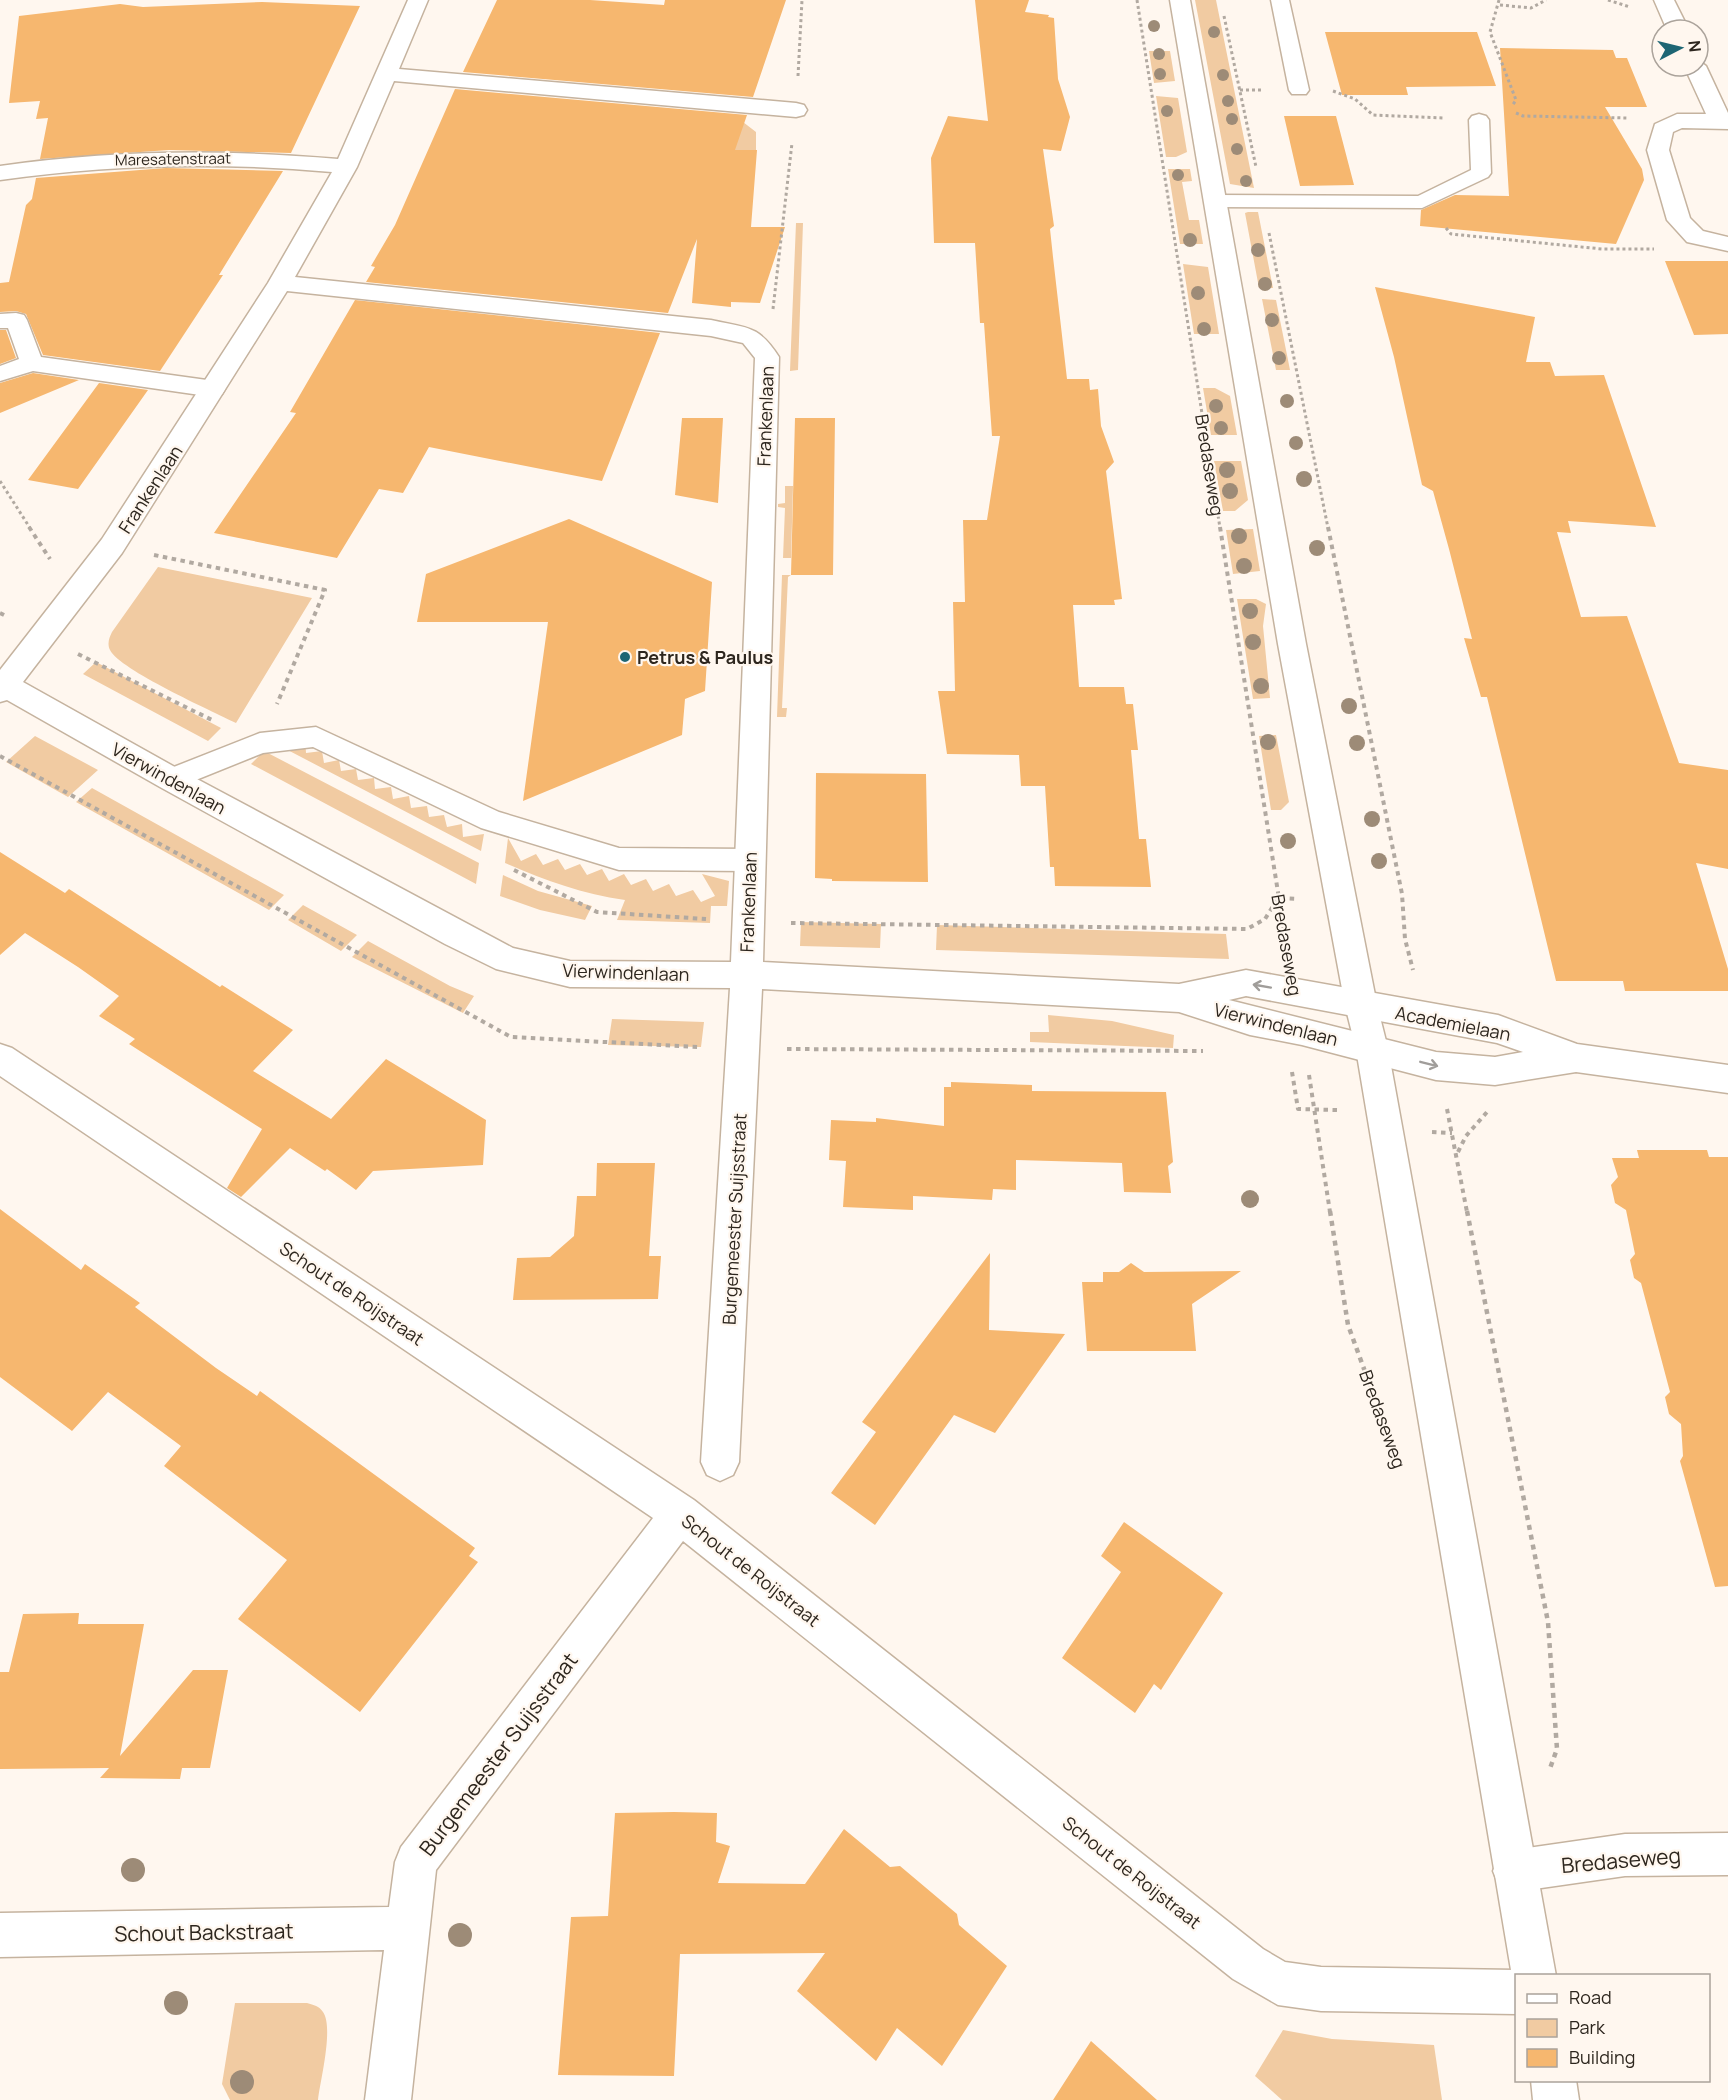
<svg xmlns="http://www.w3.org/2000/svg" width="1728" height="2100" viewBox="0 0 1728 2100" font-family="Manrope,sans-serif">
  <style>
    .green { fill: #f1cba2 }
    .building { fill: #f6b76f }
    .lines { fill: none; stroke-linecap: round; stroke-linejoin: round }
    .service-casing { stroke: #c5b39f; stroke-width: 3 }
    .minor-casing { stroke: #c5b39f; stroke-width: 3 }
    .tertiary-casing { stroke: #c5b39f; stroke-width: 3 }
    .path-far2 { stroke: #b1a9a1; stroke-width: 3; stroke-dasharray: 3 3; stroke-linecap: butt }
    .path-far1 { stroke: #b1a9a1; stroke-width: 4; stroke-dasharray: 4.5 4.5; stroke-linecap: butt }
    .path { stroke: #b1a9a1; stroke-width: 4.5; stroke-dasharray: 5 5; stroke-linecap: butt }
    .service { fill: #fff; fill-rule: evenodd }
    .minor { fill: #fff; fill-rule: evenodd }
    .tertiary { fill: #fff; fill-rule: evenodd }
    .tree { fill: #9d8b77 }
    .oneway { stroke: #a09d9a }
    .poi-dot { fill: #1e6674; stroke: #fff7ef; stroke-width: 2 }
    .labels { text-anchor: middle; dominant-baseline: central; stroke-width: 4.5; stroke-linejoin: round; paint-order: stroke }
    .far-street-label { font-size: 15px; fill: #2d261e; stroke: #fff7ef }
    .street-label { font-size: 18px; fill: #2d261e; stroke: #fff7ef }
    .poi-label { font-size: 18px; font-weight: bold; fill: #2d261e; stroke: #fff7ef; text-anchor: start }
    .near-street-label { font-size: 21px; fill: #2d261e; stroke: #fff7ef }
  </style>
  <rect width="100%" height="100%" fill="#fff7ef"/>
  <path class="green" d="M1195,0H1216L1254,188L1230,184Z
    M1149,51H1170L1175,81L1154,83Z
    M1156,96L1178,98L1187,152L1176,157H1166Z
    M743,122L756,132V150H724Z
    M1168,169H1190L1192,181L1182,182L1189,220H1199L1203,244H1180Z
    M1248,212H1258L1273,288H1259L1245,213Z
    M796,223H803L798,370L790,371Z
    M1183,264L1208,267L1219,334H1194Z
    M1262,299L1276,300L1290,370H1276Z
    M1203,388H1215L1230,396L1237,435H1211Z
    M1214,461H1241L1248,500L1235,511H1223Z
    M785,486H793L791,558H783L785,508L778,507V504L785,503Z
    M1253,529L1260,571L1233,574L1226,530Z
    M158,567L312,598L236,723C212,711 120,670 110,650C107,644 109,638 112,632Z
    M782,575H791L788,577L782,708H787L786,717H777Z
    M1237,599H1256L1266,604L1263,626L1270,698L1253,699Z
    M96,662L221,728L208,741L83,674Z
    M1276,735L1289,802L1281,810H1271L1259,736Z
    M35,736L98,770L68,797L6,762Z
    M305,737L306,753L322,751L324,763L339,760L341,771L356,769L358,780L374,778L375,789L391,787L393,799L409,796L411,808L427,806L429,817L444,815L447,827L462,824L463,837L484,834L481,851L280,746Z
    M264,751L479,863L476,884L251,764Z
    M92,788L284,895L269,910L76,802Z
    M508,838L521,861L536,854L543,865L558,859L565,870L580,864L587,875L602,869L609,881L624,874L631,885L646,879L653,891L669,884L676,896L693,890L701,902L715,896L702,874L729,881L727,906H711L710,923L617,920L625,900C582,894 544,880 505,863Z
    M503,875L538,891L592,906L585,920L540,910L500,896Z
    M303,905L357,935L341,951L288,920Z
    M801,922L881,924L880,948L800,946Z
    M937,925L1226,934L1229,959L936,950Z
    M368,941L450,986L474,996L463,1013L352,957Z
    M1048,1015L1112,1021L1174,1035L1173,1048L1030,1042V1032H1049Z
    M612,1019L704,1022L701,1047L608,1045Z
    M235,2003H307C314,2005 319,2006 323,2012C334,2028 320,2081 318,2100H230L222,2084Z
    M1283,2030L1332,2039L1434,2045L1442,2100H1282L1255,2076Z"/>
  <path class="building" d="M497,0H590L664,5L665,0H786L753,97L463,72Z
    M975,0H1029L1025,12L1049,15L1048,17L1054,18L1058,79L1070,117L1061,151L1043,149L1054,226L1050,229L1053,257L1067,379H1089L1090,390L1098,389L1101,426L1114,462L1106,471L1122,599L1114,600L1115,605H1073L1079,687H1124L1126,704H1133L1138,750H1131L1139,839H1146L1151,887L1055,886L1054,867H1050L1045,786H1021L1019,755L947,754L938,691H955L953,602H965L963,520H987L1000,436H992L984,323H980L975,243H934L931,158L948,116L988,121Z
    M262,2L360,6L291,153L169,150L40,159L48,118L36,119L40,101L9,103L19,16L120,4L143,7Z
    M1325,32H1477L1496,86L1406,87L1408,95H1342Z
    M1500,48L1613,50L1616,58H1627L1647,107H1605L1642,169L1644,180L1616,244L1420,226L1421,210L1455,195L1509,196Z
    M455,89L747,115L735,150H757L751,227H785L760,303L731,302V307L692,303L697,239L668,313L366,282L375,267L371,266L395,225Z
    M1284,116H1336L1354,185L1300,186Z
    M166,168L283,171L219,275H223L160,371L43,355L26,314L16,311L0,312V283L9,282L26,205L32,199L36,178Z
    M1665,261H1728V334L1694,335Z
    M1375,287L1535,317L1526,362H1550L1555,376L1604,375L1656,527L1568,521L1571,533L1557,532L1581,617L1627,616L1679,763L1728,770V869L1696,863L1728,969V991H1625L1623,981H1556L1487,697H1481L1464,638L1472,639L1449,549L1433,491L1422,485L1394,357Z
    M355,300L660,333L602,481L429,447L403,493L379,489L337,558L214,533L296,413L290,412Z
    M0,330H6L16,358L0,364Z
    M33,373L79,380L0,413V383Z
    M99,383L148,390L78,489L28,480Z
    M682,418H723L718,503L675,495Z
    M795,418H835L833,575H791Z
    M569,519L712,582L705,691L685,699L682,735L523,801L548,622H417L426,574Z
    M816,773L926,774L928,882L832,881V879L815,878Z
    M0,852L65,893L69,889L220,987L222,985L293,1030L253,1071L331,1119L386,1059L486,1120L483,1165L373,1171L356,1190L327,1169L325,1171L290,1148L241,1197L227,1188L262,1129L129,1044L135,1039L99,1016L119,996L78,967L25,933L0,955Z
    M951,1082L1032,1085V1091L1166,1092L1173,1162L1168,1166L1171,1193L1124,1192L1122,1163L1016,1160V1190L993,1189L992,1200L913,1196V1210L843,1207L846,1161L829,1160L831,1120L876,1122V1118L944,1126V1087H951Z
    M1637,1150H1707L1709,1157H1728V1586L1715,1587L1680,1461L1683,1456L1681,1424L1669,1414L1665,1397L1670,1392L1641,1283L1634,1278L1630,1260L1635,1254L1626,1210L1615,1203L1611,1185L1618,1177L1612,1158H1639Z
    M597,1163H655L649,1256H661L658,1299L513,1300L517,1258L550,1257L574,1236L577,1196H596Z
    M0,1209L81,1270L85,1264L140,1303L135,1307L216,1368L257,1396L260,1391L475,1548L469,1556L478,1562L360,1712L238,1619L287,1560L164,1466L181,1446L108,1392L72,1431L0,1377Z
    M990,1253L989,1330L1065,1334L995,1433L954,1415L875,1525L831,1493L876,1432L862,1422Z
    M1131,1263L1144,1272L1241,1271L1192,1304L1196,1351H1087L1082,1282H1103V1272H1119Z
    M1124,1522L1223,1593L1161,1690L1154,1684L1135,1713L1062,1658L1121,1572L1101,1556Z
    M79,1613L78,1624H144L120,1756L193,1670H228L210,1768H182L180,1779L100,1778L109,1768L0,1769V1672H9L23,1614Z
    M674,1812L717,1813L716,1842L730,1846L718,1883L805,1884L844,1829L890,1867L900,1866L957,1914L959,1925L1007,1966L942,2066L897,2028L876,2061L797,1991L825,1953L680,1954L674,2076L558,2075L571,1917L608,1916L615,1813Z
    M1091,2041L1157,2100H1053Z"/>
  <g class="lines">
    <defs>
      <path id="service" d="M1271,0H1289L1309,90L1306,94H1292L1289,90Z
        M1479,114L1486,116L1489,120L1491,173L1488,177L1422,208L1215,207L1208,205L1205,201L1208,197L1215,195L1418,196L1471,170L1469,120L1472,116Z
        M16,313L24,315L27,320L41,357L214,381L222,384L225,389L222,394L214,397L33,371L0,381V366L19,359L8,328H0V314Z
        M316,727L499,812L619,848L750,849L760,852L764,860L760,868L750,871L619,870L481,828L313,747L263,753L171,790L161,786L157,779L161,772L260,733Z"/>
      <path id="minor" d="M408,0H428L399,69L796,103L804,105L807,110L804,115L796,117L394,81L357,167L295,277L711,320C746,328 758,324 779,357L763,962L1179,984L1246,970L1498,1015L1577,1044L1728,1065V1093L1576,1072L1495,1085L1436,1080L1302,1045L1250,1035L1179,1012L762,989L739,1462L733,1475L720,1481L707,1475L701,1462L730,988L570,987L496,969L445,944L160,787L7,700L0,702V670L102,539L268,283L332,172C220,162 111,164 0,180V166C113,150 224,149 338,159ZM287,291L711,336L743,343L755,358L731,962L570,961L513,948L182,771L23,682L122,553ZM1246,996L1497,1043L1523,1052L1495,1057L1436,1052L1229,1000Z
        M1654,0H1674L1689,30H1667Z
        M1698,60L1706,66L1728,113V129L1682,128L1673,132L1669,150L1690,218L1703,231L1728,237V251L1687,242L1667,220L1647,150L1655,124L1677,114H1706L1684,66H1698Z
        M0,1044L12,1048L694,1500L1263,1949L1285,1962L1321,1967L1516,1970L1529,1976H1516V2014L1321,2011L1278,2005L1233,1979L683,1541L436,1870L411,2100H365L384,1950L0,1957V1913L389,1907L395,1862L401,1847L653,1518L0,1076Z
        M1728,1833V1875L1625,1876L1514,1892L1499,1886L1493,1871L1499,1856L1514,1850L1625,1834Z"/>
      <path id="tertiary" d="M1170,0H1190L1306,644L1377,1005L1388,1049L1556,1976H1516V1987L1512,1976L1356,1049L1345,1005L1278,644Z
        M1531,2080H1576L1579,2100H1533Z"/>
    </defs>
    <use href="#service" class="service-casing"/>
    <use href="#minor" class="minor-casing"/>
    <use href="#tertiary" class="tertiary-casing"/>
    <path class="path-far2" d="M1137,0L1220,528
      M1499,0L1490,32L1516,100L1512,106
      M1608,0L1630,7
      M1500,5L1531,8L1546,0
      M1224,16L1256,167
      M798,76L802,0
      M1240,90H1262
      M1333,91L1355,99L1373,115L1443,118
      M1516,113L1523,116L1628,118
      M1446,228L1451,234L1602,249H1654
      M1269,233L1328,528
      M773,309L792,143
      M0,481L30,528"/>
    <path class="path-far1" d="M29,527L50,559
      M1220,527L1287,949
      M1328,527L1402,894L1405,939L1413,970
      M154,555L325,590L277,704
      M0,613L8,617
      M78,654L214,721
      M0,756L511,1037L699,1047
      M514,870L597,912L706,919
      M791,923L1247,929L1265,919L1278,898L1298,899
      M787,1049L1203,1051
      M1292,1072L1298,1109L1337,1110
      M1309,1075L1330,1212
      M1447,1109L1467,1212
      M1432,1132L1452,1133
      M1458,1152L1466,1136L1487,1112"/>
    <path class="path" d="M1330,1211L1348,1325L1391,1443
      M1467,1211L1548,1622L1557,1749L1549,1771"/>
    <use href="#service" class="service"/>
    <use href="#minor" class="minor"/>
    <use href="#tertiary" class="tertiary"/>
  </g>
  <g class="tree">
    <circle cx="1154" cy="26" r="6"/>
    <circle cx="1214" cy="32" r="6"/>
    <circle cx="1159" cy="54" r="6"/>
    <circle cx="1160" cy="74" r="6"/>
    <circle cx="1223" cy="75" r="6"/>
    <circle cx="1228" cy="101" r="6"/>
    <circle cx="1167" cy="111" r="6"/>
    <circle cx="1232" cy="119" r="6"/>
    <circle cx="1237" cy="149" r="6"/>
    <circle cx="1178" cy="175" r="6"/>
    <circle cx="1246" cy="181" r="6"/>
    <circle cx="1190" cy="240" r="7"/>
    <circle cx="1258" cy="250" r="7"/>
    <circle cx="1265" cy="284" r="7"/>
    <circle cx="1198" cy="293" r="7"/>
    <circle cx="1272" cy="320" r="7"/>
    <circle cx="1204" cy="329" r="7"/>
    <circle cx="1279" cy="358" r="7"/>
    <circle cx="1287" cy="401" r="7"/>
    <circle cx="1216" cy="406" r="7"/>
    <circle cx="1221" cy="428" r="7"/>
    <circle cx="1296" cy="443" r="7"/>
    <circle cx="1227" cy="470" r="8"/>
    <circle cx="1304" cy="479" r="8"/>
    <circle cx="1230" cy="491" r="8"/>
    <circle cx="1239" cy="536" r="8"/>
    <circle cx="1317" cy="548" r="8"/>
    <circle cx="1244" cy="566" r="8"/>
    <circle cx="1250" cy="611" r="8"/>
    <circle cx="1253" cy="642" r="8"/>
    <circle cx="1261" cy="686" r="8"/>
    <circle cx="1349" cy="706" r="8"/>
    <circle cx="1268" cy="742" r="8"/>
    <circle cx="1357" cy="743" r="8"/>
    <circle cx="1372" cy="819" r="8"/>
    <circle cx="1288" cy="841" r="8"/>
    <circle cx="1379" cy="861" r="8"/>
    <circle cx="1250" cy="1199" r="9"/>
    <circle cx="133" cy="1870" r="12"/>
    <circle cx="460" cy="1935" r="12"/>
    <circle cx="176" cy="2003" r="12"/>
    <circle cx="242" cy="2082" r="12"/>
  </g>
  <defs><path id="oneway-shaft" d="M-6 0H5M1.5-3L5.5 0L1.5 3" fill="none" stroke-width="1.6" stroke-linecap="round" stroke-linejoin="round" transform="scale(1.5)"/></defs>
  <g class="oneway">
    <use href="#oneway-shaft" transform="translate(1262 986) rotate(-170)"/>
    <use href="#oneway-shaft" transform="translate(1429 1064) rotate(14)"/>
  </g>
  <circle class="poi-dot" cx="625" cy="657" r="6"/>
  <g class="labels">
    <g class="far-street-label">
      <text transform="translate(173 159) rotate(-1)">Maresatenstraat</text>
    </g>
    <g class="street-label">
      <text transform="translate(765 416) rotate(-88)">Frankenlaan</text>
      <text transform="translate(1210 465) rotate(81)">Bredaseweg</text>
      <text transform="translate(150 489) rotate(-57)">Frankenlaan</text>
      <text transform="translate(169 778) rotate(29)">Vierwindenlaan</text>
      <text transform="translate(748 902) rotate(-88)">Frankenlaan</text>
      <text transform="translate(1287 945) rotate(80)">Bredaseweg</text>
      <text transform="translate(626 972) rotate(2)">Vierwindenlaan</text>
      <text transform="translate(1453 1023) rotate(11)">Academielaan</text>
      <text transform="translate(1276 1024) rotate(14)">Vierwindenlaan</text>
      <text transform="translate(734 1219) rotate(-87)">Burgemeester Suijsstraat</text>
      <text transform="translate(352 1293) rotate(34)">Schout de Roijstraat</text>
      <text transform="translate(1383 1419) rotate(70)">Bredaseweg</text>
      <text transform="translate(751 1570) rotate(38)">Schout de Roijstraat</text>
      <text transform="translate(1132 1872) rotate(38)">Schout de Roijstraat</text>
    </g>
    <g class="poi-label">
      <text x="637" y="657">Petrus &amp; Paulus</text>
    </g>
    <g class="near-street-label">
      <text transform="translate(498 1754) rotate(-53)">Burgemeester Suijsstraat</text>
      <text transform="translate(1621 1860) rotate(-5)">Bredaseweg</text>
      <text transform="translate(204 1932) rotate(-1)">Schout Backstraat</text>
    </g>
  </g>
  <rect x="1515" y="1974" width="195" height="108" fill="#fff7ef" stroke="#aba39b" stroke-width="1.5"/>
  <rect x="1527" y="1994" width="30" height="9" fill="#ffffff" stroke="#aba39b" stroke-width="1.5"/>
  <text x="1569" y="2004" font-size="18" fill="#2d261e">Road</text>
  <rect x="1527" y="2019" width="30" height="18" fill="#f1cba2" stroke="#aba39b" stroke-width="1.5"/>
  <text x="1569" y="2034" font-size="18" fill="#2d261e">Park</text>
  <rect x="1527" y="2049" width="30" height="18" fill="#f6b76f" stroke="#aba39b" stroke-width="1.5"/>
  <text x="1569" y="2064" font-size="18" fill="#2d261e">Building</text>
  <g transform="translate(1680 48) rotate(83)"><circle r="28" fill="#fff7ef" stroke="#aba39b" stroke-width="1.5"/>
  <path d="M0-4.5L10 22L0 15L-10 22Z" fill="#1e6674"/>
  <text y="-9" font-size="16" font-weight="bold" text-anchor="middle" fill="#2d261e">N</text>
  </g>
</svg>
